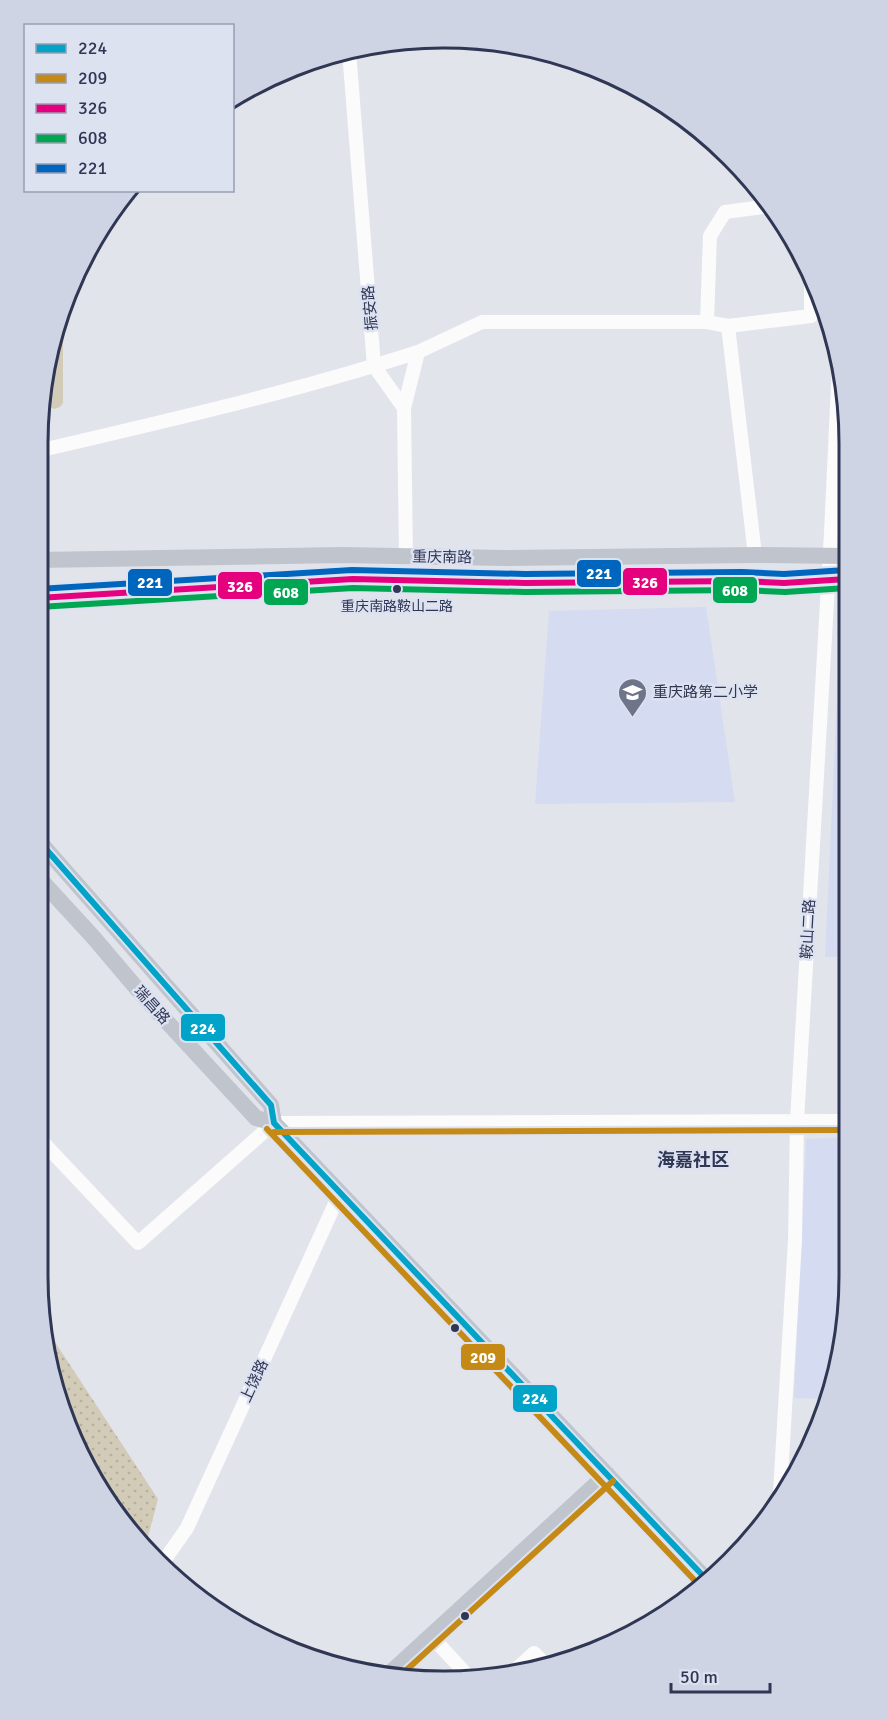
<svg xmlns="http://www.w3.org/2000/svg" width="887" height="1719" viewBox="0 0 887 1719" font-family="Signika,'Noto Sans SC',sans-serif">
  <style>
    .built { fill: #d5dbf1 }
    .grass { fill: #d2cbb7 }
    .park { fill: url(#park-dots) }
    .building { fill: url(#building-cross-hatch); stroke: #a1a5b5; stroke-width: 1.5 }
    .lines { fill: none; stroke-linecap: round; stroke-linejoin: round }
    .minor { stroke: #fbfbfc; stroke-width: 14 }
    .major { stroke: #c0c4cd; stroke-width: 16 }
    .bus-1-casing { stroke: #dde2f1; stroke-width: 10 }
    .bus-2-casing { stroke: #dde2f1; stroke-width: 10 }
    .bus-3-casing { stroke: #dde2f1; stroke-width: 10 }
    .bus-4-casing { stroke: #dde2f1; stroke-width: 10 }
    .bus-5-casing { stroke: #dde2f1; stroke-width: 10 }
    .bus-1 { stroke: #02a3c8; stroke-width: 6 }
    .bus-2 { stroke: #c58a15; stroke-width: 6 }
    .bus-3 { stroke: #e5007d; stroke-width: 6 }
    .bus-4 { stroke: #00a651; stroke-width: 6 }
    .bus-5 { stroke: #0065bd; stroke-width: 6 }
    .bus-dot { fill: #2f3754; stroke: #dde2f1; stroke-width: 2 }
    .labels { text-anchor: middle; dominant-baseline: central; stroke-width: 5; stroke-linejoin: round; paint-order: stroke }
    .bus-label { font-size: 14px; fill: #2f3754; stroke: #dde2f1 }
    .street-label { font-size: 15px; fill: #2f3754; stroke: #dde2f1 }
    .poi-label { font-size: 15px; fill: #2f3754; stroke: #dde2f1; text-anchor: start }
    .quarter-label { font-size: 18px; font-weight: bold; fill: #2f3754; stroke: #dde2f1 }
    .rim { fill: none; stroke: #2f3754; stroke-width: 3 }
    .line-badge { stroke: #dde2f1; stroke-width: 2 }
    .badge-label { font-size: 16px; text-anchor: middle; font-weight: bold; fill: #fff }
  </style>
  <defs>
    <pattern id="park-dots" width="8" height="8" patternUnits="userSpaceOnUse" patternTransform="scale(1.5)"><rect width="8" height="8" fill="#d2cbb7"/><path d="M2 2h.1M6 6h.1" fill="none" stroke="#b5af9f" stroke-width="1.8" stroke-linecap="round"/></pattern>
    <pattern id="building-cross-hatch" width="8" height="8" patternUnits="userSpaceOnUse" patternTransform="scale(1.5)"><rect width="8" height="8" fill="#cacfe0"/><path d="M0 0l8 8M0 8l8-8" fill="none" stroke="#aeb2c2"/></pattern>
  </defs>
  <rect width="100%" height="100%" fill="#e2e4ec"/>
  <path class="built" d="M706,607L735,802L535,804L549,611Z
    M847,675L848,957H825L838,676Z
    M848,1137L849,1302L836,1380L829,1399L794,1398L806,1139Z"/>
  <path class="grass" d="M63,307V403L60,407L54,409L49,407L47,403L48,361L51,339Z"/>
  <path class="park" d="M47,1330L158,1499L145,1548L122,1523L59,1406Z"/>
  <path class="building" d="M843,493H846V529L836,518L837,507H842Z"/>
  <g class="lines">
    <path class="minor" d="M349,51L374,366L404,408L406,556
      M771,206L725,212L710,236L707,322L728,326L811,316V276
      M728,326L755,555
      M404,408L418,352L482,322H707
      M38,451C166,421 294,392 418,352
      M38,1137L138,1243L274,1123L848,1121
      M40,1294L42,1296
      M780,1493L795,1240L797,1121L831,533L839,364
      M161,1565L187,1528L340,1193
      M431,1636L469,1677
      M511,1674L534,1653L544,1663"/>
    <path class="major" d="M38,560L343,555L504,558L755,555L846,556
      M38,598L353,579L525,583L742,581L784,583L847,579
      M38,840L271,1105L274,1123
      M38,877L94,938L144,997L256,1118L274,1123L707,1580
      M389,1674L607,1474"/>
    <defs>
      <path id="bus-1" d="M38,840L271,1105L274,1123L707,1580"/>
      <path id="bus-2" d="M267,1129L699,1585
        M274,1132L848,1130
        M401,1675L613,1481"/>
      <path id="bus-3" d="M38,598L353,579L525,583L742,581L784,583L847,579"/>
      <path id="bus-4" d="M39,607L353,588L525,592L742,590L785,592L847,588"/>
      <path id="bus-5" d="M38,589L352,570L525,574L742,572L784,574L846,570"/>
    </defs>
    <use href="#bus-1" class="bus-1-casing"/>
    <use href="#bus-2" class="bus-2-casing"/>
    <use href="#bus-3" class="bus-3-casing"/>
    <use href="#bus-4" class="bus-4-casing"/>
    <use href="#bus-5" class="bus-5-casing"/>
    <use href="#bus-1" class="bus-1"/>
    <use href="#bus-2" class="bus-2"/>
    <use href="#bus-3" class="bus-3"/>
    <use href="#bus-4" class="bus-4"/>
    <use href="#bus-5" class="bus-5"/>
  </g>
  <defs>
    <symbol id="school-pin" viewBox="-11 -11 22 30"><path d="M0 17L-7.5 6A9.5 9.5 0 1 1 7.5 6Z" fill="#6e7489" stroke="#dde2f1"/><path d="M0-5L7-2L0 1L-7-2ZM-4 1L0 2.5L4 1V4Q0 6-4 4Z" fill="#fff"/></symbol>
  </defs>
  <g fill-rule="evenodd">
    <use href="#school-pin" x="616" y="676" width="33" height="45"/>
  </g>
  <g class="bus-dot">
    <circle cx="397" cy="589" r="5"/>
    <circle cx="455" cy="1328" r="5"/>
    <circle cx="465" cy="1616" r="5"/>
  </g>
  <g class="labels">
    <g class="bus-label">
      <text x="397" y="606">重庆南路鞍山二路</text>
    </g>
    <g class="street-label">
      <text transform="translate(370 308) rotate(-95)">振安路</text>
      <text transform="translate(442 557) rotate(1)">重庆南路</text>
      <text transform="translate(808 929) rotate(-87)">鞍山二路</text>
      <text transform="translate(152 1005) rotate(48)">瑞昌路</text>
      <text transform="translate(254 1381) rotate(-65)">上饶路</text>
    </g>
    <g class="poi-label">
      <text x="653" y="692">重庆路第二小学</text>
    </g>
    <g class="quarter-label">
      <text x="693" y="1160">海嘉社区</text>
    </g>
  </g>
  <path d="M0 0H887V1719H0ZM443 48H444A395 395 0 0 1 839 443V1276A395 395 0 0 1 444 1671H443A395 395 0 0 1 48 1276V443A395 395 0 0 1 443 48Z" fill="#cfd4e4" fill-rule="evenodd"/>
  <path class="rim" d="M443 48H444A395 395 0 0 1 839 443V1276A395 395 0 0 1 444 1671H443A395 395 0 0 1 48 1276V443A395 395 0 0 1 443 48Z"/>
  <g class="line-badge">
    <rect x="576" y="559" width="46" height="29" rx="6" fill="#0065bd"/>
    <rect x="622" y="567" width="46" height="29" rx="6" fill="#e5007d"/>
    <rect x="127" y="568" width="46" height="29" rx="6" fill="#0065bd"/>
    <rect x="217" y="571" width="46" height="29" rx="6" fill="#e5007d"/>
    <rect x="712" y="576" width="46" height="28" rx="6" fill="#00a651"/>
    <rect x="263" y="578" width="46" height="28" rx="6" fill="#00a651"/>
    <rect x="180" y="1013" width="46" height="29" rx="6" fill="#02a3c8"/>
    <rect x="460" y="1343" width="46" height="28" rx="6" fill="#c58a15"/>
    <rect x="512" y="1384" width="46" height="29" rx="6" fill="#02a3c8"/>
  </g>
  <g class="badge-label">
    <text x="599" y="579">221</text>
    <text x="645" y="588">326</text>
    <text x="150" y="588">221</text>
    <text x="240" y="592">326</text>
    <text x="735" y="596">608</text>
    <text x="286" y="598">608</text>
    <text x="203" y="1034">224</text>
    <text x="483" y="1363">209</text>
    <text x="535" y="1404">224</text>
  </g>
  <rect x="24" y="24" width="210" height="168" fill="#dde2f1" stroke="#979eb2" stroke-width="1.5"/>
  <rect x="36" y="44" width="30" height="9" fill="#02a3c8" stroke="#979eb2" stroke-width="1.5"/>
  <text x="78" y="54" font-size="18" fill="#2f3754">224</text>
  <rect x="36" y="74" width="30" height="9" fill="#c58a15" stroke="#979eb2" stroke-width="1.5"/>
  <text x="78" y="84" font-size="18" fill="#2f3754">209</text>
  <rect x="36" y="104" width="30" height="9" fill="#e5007d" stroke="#979eb2" stroke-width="1.5"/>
  <text x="78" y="114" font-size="18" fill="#2f3754">326</text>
  <rect x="36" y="134" width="30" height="9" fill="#00a651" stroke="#979eb2" stroke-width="1.5"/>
  <text x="78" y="144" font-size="18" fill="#2f3754">608</text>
  <rect x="36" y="164" width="30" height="9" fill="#0065bd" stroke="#979eb2" stroke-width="1.5"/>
  <text x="78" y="174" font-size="18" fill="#2f3754">221</text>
  <path d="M671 1683v9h99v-9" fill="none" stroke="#2f3754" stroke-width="3"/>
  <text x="680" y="1683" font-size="18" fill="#2f3754" stroke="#dde2f1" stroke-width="4.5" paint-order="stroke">50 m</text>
</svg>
